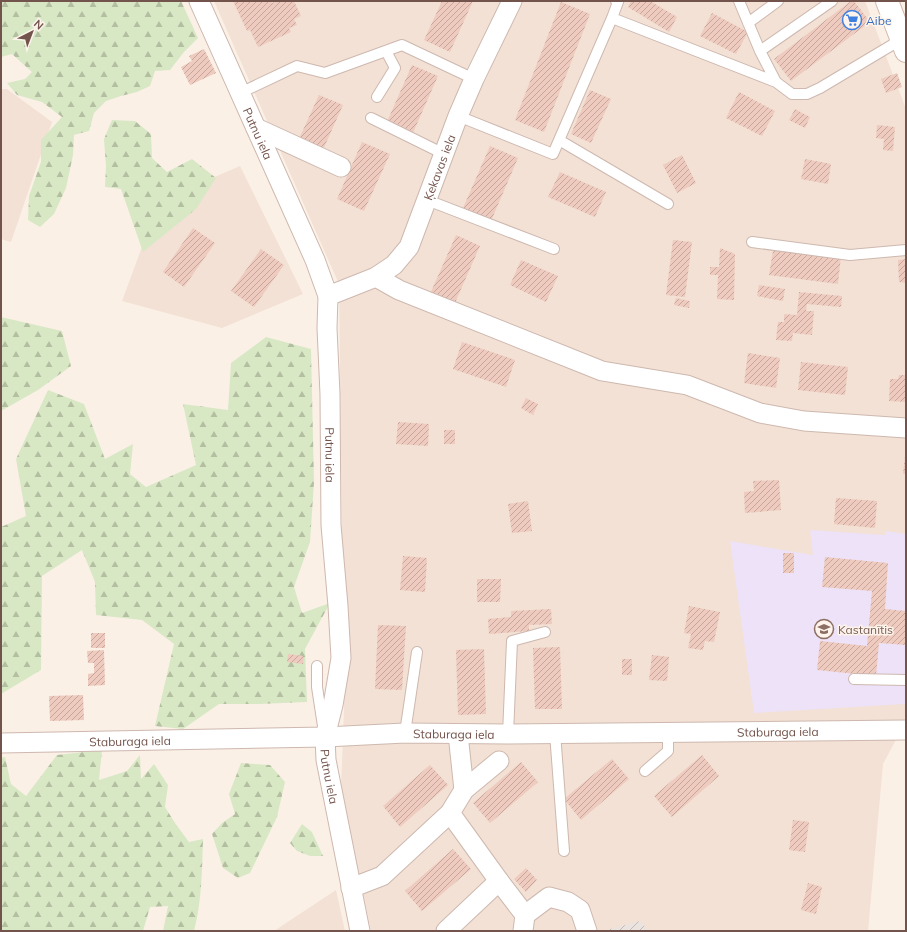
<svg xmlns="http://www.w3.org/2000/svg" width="907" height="932" viewBox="0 0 907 932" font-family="Mulish,sans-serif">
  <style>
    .residential { fill: #f2e1d4 }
    .industrial { fill: url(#industrial-furrows) }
    .education { fill: #ede2f7 }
    .forest { fill: url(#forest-firs) }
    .building { fill: url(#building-hatch) }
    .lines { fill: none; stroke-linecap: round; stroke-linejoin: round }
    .lane-casing { stroke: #ceb8af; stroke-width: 12 }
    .street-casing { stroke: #ceb8af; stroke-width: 21 }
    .secondary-casing { stroke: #d1b8ad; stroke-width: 24 }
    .lane { stroke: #fff; stroke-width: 10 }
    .street { stroke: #fff; stroke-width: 19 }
    .secondary { stroke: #fff; stroke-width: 22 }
    .labels { text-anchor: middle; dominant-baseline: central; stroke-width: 3; stroke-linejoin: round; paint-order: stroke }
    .shop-label { font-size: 12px; fill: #366cbe; stroke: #fef4ec; text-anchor: start }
    .street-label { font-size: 12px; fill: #73544c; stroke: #fef4ec }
    .education-label { font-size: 12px; fill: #785e54; stroke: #fef4ec; text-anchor: start }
  </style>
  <defs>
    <pattern id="industrial-furrows" width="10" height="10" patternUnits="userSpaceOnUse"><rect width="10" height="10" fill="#ebe3df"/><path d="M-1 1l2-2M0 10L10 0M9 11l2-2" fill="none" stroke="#c3bbb7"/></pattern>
    <pattern id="forest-firs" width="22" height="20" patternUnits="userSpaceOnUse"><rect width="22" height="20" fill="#d8e8c5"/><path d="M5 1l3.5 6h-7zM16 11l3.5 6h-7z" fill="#b4bfa2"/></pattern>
    <pattern id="building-hatch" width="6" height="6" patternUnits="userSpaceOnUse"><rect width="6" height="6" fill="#efcbbf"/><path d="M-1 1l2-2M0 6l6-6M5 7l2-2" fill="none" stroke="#c6a79d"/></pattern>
  </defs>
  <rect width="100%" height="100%" fill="#fbf0e6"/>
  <path class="residential" d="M214,1H865L906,109V721L883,764L868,931H371L341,788L344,711L342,533L339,284Z
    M1,89H7L52,122L11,242L1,239Z
    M240,166L303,294L222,328L122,301L159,201Z
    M336,890L345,931H274Z"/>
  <path class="industrial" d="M640,921L649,931H603Z"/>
  <path class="education" d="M810,530L885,535V531L906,534V704H905L754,713L730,541L813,555Z"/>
  <path class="forest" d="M1,1H181L198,38L184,52L170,70L155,71L150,86L137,92L121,96L106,101L94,113L89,131L74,135L73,155L66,188L54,214L40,227L28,220L29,196L41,162V140L62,117L42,102L17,95L7,83L25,79L32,72L12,54L1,57Z
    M112,120L135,121L151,134L152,158L167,172L192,159L216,178L196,209L143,252L121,189L105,187L106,166L104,139Z
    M1,317L62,331L71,366L38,390L1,411Z
    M266,337L311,349L314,482L310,542L294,587L302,613L330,603L305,649L307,702L259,704H219L183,729L155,726L174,644L142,620L96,615L95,582L82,550L42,576L41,670L1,694V527L26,516L16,459L48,390L84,404L105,459L133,444L130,474L146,487L196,465L183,404L228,410L231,363Z
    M102,750L99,780L127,771L140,755L141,779L154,764L168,785L165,807L175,823L189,842L203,839C202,869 202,901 194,931H163L168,906L150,907L143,931H1V758L5,757L11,784L26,796L57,755Z
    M241,763L270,765L285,782L277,817L250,873L238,878L223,868L212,834L222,823L235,814L229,794Z
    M302,824L312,832L323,856H310L297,851L290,843Z"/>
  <path class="building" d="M233,1H271L272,3L277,1H294L301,16L294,19L297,25L289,28L291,32L258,47L250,30L247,31Z
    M442,1H473L450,52L424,40Z
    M631,1H650L677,17L669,32L628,7Z
    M851,1H854L870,22L791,81L774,59Z
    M561,2L590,14L544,132L515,120Z
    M712,13L748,32L736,54L700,36Z
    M204,49L216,73L190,85L181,67L192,61L189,56Z
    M412,65L438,76L412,135L386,124Z
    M897,73L902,87L886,93L881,79Z
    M590,90L611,99L591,143L571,134Z
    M739,92L775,111L762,136L726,118Z
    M319,95L343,105L322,152L298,141Z
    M795,109L810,117L805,128L789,120Z
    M877,125L895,127L893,151L883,150L884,139L876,138Z
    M362,142L390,154L364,211L337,199Z
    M490,146L518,158L491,221L463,208Z
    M682,155L696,183L677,193L663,165Z
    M805,159L831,164L828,184L801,179Z
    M560,172L606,192L595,217L548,197Z
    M193,228L215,243L184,287L163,272Z
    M456,235L480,246L454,305L430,294Z
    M673,240L692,242L685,297L666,295Z
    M720,248L735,254L734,300L717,299L718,275H710V267H719Z
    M261,249L284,265L254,307L231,291Z
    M773,251L841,256L838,284L769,275Z
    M906,259V283L899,282L898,260Z
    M521,260L558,276L546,302L510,285Z
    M759,285L785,289L783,301L757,296Z
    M799,292L842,296L841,307L807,304L806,311H814L812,335L793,333L792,341L776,340L778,322H784V314L797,315Z
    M676,298L690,301L689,308L674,305Z
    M462,342L515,360L506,387L453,369Z
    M748,353L780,358L776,388L744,383Z
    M801,362L848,367L845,395L798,390Z
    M899,375H906V402L889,401L890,379H898Z
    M526,398L538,404L533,415L521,408Z
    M398,422L429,424L428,446L396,444Z
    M444,430H455V444H444Z
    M905,456L906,457V474H903Z
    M779,480L781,510L745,513L744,492L754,491L753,481Z
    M836,498L877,501L875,528L834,524Z
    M528,501L532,531L512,533L508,504Z
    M783,553H794V573H783Z
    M403,556L427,558L425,592L400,590Z
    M825,557L888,563L885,609L906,611V645L879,643L876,676L817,670L820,641L867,646L872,591L822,587Z
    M477,579H501L500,602H477Z
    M689,606L720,612L714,642L705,641L703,650L688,648L691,634L684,633Z
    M551,609L552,624L529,625V631L489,634L488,619L511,617V611Z
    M378,625L406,626L402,690L375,689Z
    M91,633H105V648H91Z
    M560,647L562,709H535L533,648Z
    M484,649L486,714L458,715L456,650Z
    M104,650L105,685L88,686V674L94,673V663H88L87,651Z
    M288,654L304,656L303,664L287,662Z
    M652,655L669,657L667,681L649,680Z
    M622,659H632V675H622Z
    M83,695L84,720L50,721L49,696Z
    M702,755L719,776L672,817L654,796Z
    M612,759L629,779L581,820L564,799Z
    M521,762L538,782L490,823L473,803Z
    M430,765L448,785L400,827L383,806Z
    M793,820L809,822L805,852L789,850Z
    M453,849L471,869L422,911L405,891Z
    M526,868L537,880L526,892L514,879Z
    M808,883L822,887L816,914L801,910Z"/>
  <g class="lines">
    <defs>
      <path id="lane" d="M612,18L776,82L760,51L739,1
        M748,23L778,1
        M760,51L832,1
        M776,82L792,94H807L820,88L892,45L901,37
        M240,93L297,66L325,73L402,45L474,79
        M377,97L395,68L386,51
        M458,116L553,154L612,18L618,2L616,1
        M371,118L444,154
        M559,140L668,204
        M427,200L554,249
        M752,242L850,255L906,250
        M317,666V687L323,726
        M854,679L906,680
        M405,733L417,652
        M555,733L564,851
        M508,734L512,641L545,632
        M645,771L668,751V732"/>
      <g id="street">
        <path id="s1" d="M199,1L315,260L328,296L327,328L330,394L331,525L338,606L341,658L333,705L325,737L326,760L360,931"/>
        <path d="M256,128L341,167"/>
        <path d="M376,277L399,290L602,371L687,385L760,413L804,421L906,428"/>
        <path id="s2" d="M328,296L376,277L394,265L409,247L458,116L474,79L512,1"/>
        <path d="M458,734L464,790"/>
        <path id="s3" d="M1,743L325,737L405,733L508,734L906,730"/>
        <path d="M450,813L499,881L525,915L523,931"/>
        <path d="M351,888L382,876L450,813L464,790L499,761"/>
        <path d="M525,915L549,897L568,902L580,910L587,931"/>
        <path d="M446,931L499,881"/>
      </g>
      <path id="secondary" d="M887,1L906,51"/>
    </defs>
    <use href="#lane" class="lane-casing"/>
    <use href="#street" class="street-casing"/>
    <use href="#secondary" class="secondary-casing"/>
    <use href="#lane" class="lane"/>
    <use href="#street" class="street"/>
    <use href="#secondary" class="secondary"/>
  </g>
  <defs>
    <symbol id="supermarket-ring" viewBox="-11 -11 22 22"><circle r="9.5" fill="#fef4ec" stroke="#3f7fe0" stroke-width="1.5"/><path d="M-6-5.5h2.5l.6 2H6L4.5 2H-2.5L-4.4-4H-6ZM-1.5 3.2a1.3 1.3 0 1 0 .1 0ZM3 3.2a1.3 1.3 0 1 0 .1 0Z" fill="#3f7fe0"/></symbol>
    <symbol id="school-ring" viewBox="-11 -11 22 22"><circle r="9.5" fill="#fef4ec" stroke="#8d6e63" stroke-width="1.5"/><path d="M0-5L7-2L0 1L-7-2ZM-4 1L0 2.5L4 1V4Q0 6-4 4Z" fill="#8d6e63"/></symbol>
  </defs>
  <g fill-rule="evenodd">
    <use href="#supermarket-ring" x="841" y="9" width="22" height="22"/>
    <use href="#school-ring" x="813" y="618" width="22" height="22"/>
  </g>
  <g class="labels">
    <g class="shop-label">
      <text x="866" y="20">Aibe</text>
    </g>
    <g class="street-label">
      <text stroke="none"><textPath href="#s1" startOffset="145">Putnu iela</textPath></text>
      <text stroke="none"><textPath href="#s2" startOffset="182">Ķekavas iela</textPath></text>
      <text stroke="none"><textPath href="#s1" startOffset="481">Putnu iela</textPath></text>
      <text stroke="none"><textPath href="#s3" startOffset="777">Staburaga iela</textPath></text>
      <text stroke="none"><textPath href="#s3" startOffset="453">Staburaga iela</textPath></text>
      <text stroke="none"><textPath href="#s3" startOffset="129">Staburaga iela</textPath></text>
      <text stroke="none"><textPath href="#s1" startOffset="805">Putnu iela</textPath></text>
    </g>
    <g class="education-label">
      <text x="838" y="629">Kastanītis</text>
    </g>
  </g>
  <rect width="907" height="932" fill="none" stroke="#73544c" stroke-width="4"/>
  <g transform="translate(32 32) rotate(42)" stroke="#fef4ec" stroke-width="3" paint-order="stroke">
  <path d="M0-3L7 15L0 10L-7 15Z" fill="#73544c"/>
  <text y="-6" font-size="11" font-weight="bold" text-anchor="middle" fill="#73544c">N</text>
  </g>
</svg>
